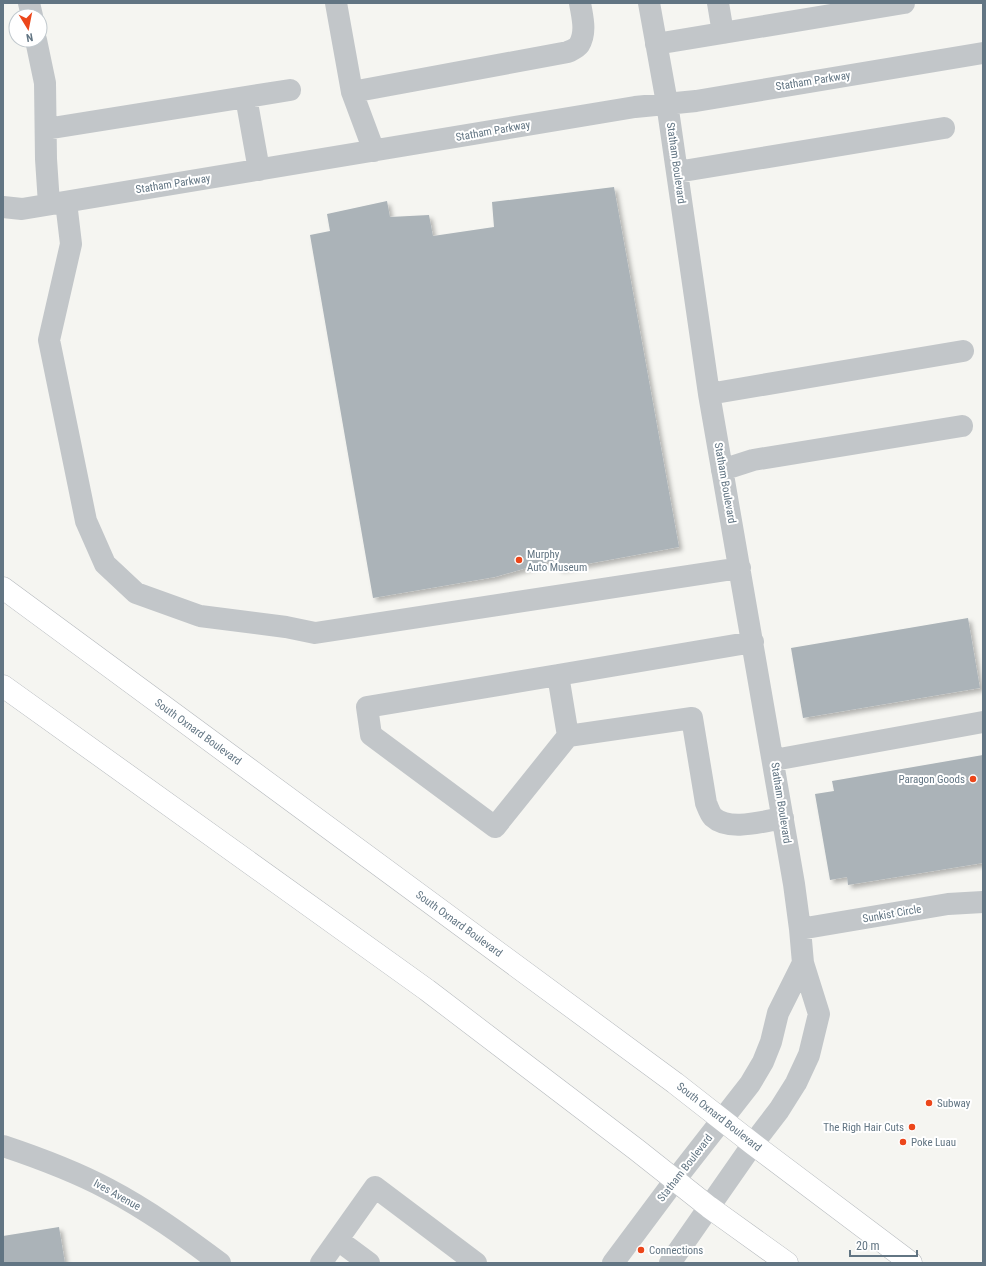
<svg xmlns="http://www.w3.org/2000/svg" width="986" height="1266" viewBox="0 0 986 1266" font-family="'Roboto Condensed',sans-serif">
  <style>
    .building { fill: #abb3b8; filter: url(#shadow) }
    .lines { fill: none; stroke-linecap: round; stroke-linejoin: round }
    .major-casing { stroke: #b5b9bd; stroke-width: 23 }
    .minor { stroke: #c2c6c9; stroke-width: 22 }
    .major { stroke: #fff; stroke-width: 22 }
    .poi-dot { fill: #ec461a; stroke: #fff; stroke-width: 1.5 }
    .labels { text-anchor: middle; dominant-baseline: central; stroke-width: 4; stroke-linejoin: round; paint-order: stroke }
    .street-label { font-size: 11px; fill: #627583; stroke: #fff }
    .poi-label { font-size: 11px; fill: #627583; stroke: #fff; text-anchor: start }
  </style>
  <defs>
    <filter id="shadow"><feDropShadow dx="3.5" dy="3.5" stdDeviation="2" flood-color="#0004"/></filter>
  </defs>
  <rect width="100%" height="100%" fill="#f5f5f1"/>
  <path class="building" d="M614,187L679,547L560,569L551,561L495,577L373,598L310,235L330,231L327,214L387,201L390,217L429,215L433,236L494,227L492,202Z
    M968,618L980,688L803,718L791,648Z
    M983,755V863L848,885L847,877L830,880L815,794L834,791L832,781Z
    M59,1227L65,1263H3V1236Z"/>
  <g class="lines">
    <defs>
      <path id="major" d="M3,588L675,1083L753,1144L911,1263
        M3,686L427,990L637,1150L709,1207L787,1263"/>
    </defs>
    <use href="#major" class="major-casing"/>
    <path class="minor" d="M29,3L32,16
      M336,3L352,92L374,151
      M649,3L667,103L709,394L794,884L800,929L803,963L819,1014L809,1055L796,1083L779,1110L753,1144L670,1263
      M718,3L723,33
      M36,40L45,83L46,159L49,204
      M656,44L904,3
      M352,92L568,52C572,50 577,48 579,45C587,32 582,16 580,3
      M246,97L259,170
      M46,129L290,90
      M677,172L944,128
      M66,202L71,244L49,340L86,521L105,564L136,593L200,616L286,627L315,633L740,568
      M3,207L22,209L635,107L696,101L983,53
      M709,394L963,351
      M722,470L753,460L962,426
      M753,642L558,675L568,736L692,718L706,803C708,808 710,814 713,817C729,832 764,821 783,818
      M558,675L367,707L371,735L495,827L568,736
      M774,760L983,722
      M800,929L948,904L983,902
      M3,1146C39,1158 74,1171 108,1189C148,1210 184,1236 220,1263
      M338,1240L369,1263
      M321,1263L375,1187L476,1263
      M613,1263L675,1180L750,1084L763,1062L771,1042L778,1013L803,963"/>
    <use href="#major" class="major"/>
  </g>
  <g class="poi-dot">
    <circle cx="519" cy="560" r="4"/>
    <circle cx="973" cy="779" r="4"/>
    <circle cx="929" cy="1103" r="4"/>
    <circle cx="912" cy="1127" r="4"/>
    <circle cx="903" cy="1142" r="4"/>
    <circle cx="641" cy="1250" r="4"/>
  </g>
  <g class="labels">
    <g class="street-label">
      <text transform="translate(813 81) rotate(-9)">Statham Parkway</text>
      <text transform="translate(493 131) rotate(-10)">Statham Parkway</text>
      <text transform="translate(676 163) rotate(82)">Statham Boulevard</text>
      <text transform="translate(173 184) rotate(-9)">Statham Parkway</text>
      <text transform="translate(725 483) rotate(80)">Statham Boulevard</text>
      <text transform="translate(198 732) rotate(36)">South Oxnard Boulevard</text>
      <text transform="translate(781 803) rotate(81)">Statham Boulevard</text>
      <text transform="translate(892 914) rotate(-10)">Sunkist Circle</text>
      <text transform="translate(459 924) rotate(36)">South Oxnard Boulevard</text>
      <text transform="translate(719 1117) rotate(38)">South Oxnard Boulevard</text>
      <text transform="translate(685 1168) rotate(-52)">Statham Boulevard</text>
      <text transform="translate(117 1195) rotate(29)">Ives Avenue</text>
    </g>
    <g class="poi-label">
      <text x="527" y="554">Murphy<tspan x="527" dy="13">Auto Museum</tspan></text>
      <text x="965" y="779" text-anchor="end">Paragon Goods</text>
      <text x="937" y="1103">Subway</text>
      <text x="904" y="1127" text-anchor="end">The Righ Hair Cuts</text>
      <text x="911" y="1142">Poke Luau</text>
      <text x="649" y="1250">Connections</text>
    </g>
  </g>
  <rect width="986" height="1266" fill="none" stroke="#627583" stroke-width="8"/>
  <g transform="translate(28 28) rotate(170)"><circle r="19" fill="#ffffff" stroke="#c0c8cd"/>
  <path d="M0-3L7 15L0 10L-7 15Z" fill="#ec461a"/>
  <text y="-6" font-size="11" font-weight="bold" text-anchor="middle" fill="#627583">N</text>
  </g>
  <path d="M850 1250v6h67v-6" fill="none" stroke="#627583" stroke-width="2"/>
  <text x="856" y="1250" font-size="12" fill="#627583" stroke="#ffffff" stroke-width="3" paint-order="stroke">20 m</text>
</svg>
